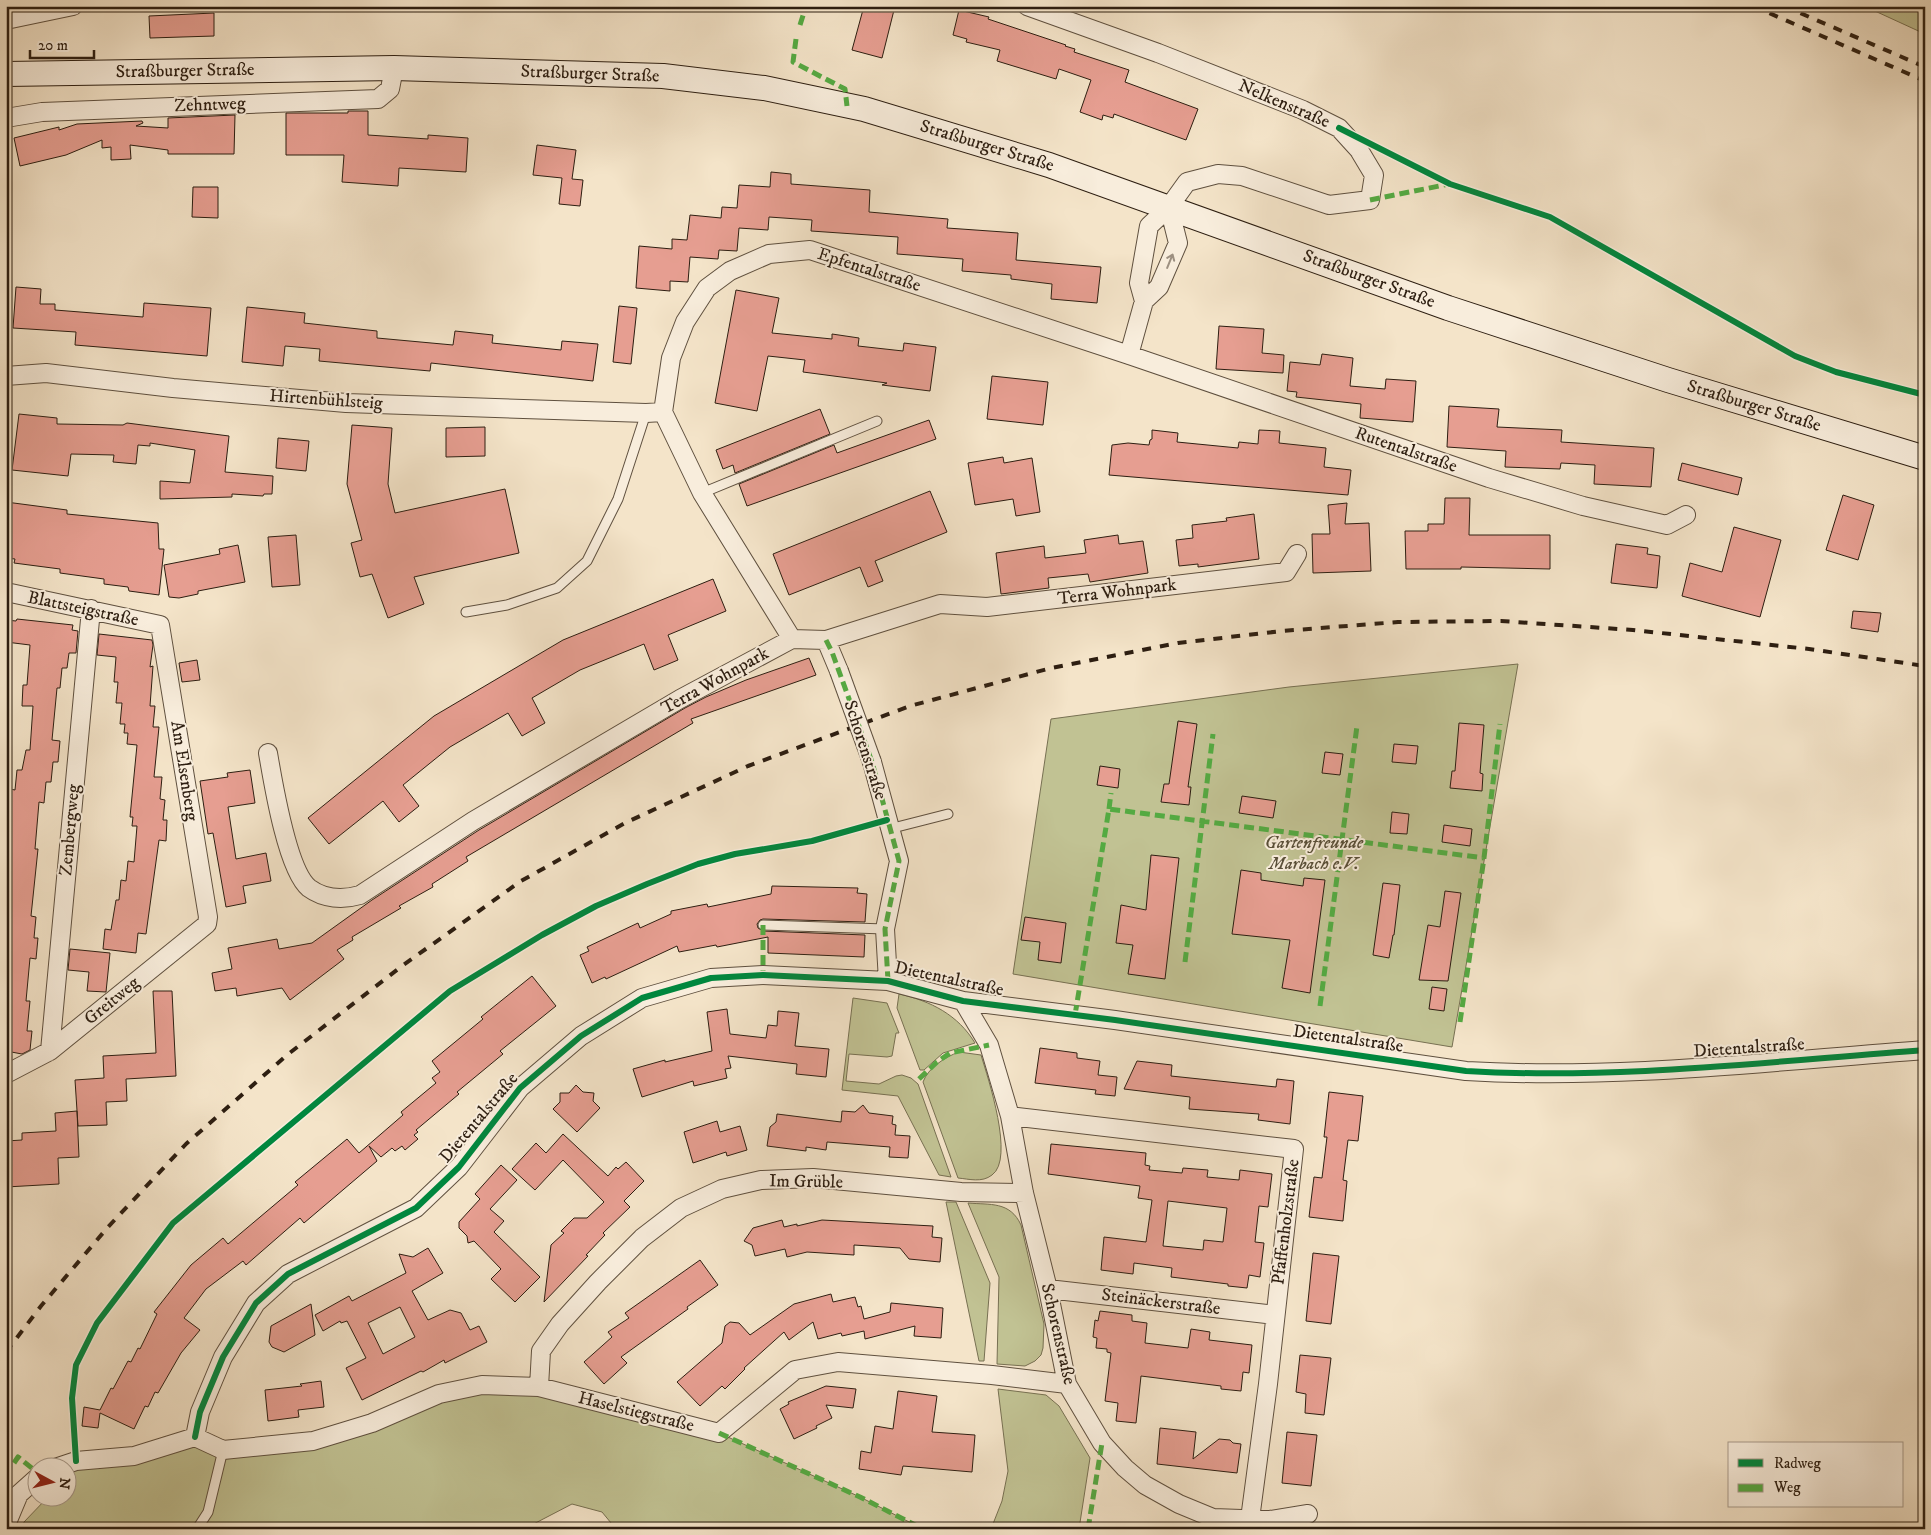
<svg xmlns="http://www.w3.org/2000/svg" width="1931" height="1535" viewBox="0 0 1931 1535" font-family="'IM FELL DW Pica',serif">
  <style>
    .green { fill: #c1c293; stroke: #777052 }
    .building { fill: #e69e91; stroke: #2d1e11; fill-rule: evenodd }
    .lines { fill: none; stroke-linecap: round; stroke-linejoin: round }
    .lane-casing { stroke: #5f503f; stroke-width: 11 }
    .street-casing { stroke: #5f503f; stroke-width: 20 }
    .secondary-casing { stroke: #2d1e11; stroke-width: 26 }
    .lane { stroke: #f8eddc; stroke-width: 9 }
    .street { stroke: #f8eddc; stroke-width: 18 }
    .secondary { stroke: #f8eddc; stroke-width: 24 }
    .rail { stroke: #2d1e11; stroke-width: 4; stroke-dasharray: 9 9; stroke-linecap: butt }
    .street-bridge-casing { stroke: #5f503f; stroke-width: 20; stroke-linecap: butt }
    .street-bridge { stroke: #f8eddc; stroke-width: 18 }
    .quiet { stroke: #54aa42; stroke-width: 5; stroke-dasharray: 10 5; stroke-linecap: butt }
    .cycleway-casing { stroke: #f8eddc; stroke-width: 9 }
    .cycleway { stroke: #00873e; stroke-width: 6 }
    .oneway { stroke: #9d9081 }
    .labels { text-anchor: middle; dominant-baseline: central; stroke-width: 4; stroke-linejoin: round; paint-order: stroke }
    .street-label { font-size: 18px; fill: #2d1e11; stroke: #f8eddc }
    .park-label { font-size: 18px; font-style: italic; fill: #594f38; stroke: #f8eddc }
  </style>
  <rect width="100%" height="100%" fill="#f4e4c9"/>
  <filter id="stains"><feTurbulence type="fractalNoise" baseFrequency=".004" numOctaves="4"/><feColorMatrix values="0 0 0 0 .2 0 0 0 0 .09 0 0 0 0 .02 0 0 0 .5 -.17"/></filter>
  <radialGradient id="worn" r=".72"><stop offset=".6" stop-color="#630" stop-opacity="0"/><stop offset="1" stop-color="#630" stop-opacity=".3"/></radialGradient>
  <path class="green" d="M1864,6H1925V34Z
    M1518,664L1452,1047L1013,974L1051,719L1289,687Z
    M899,994C931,1001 958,1015 975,1043L943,1053L924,1070H920L897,1008Z
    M853,998L887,1003L899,1033H896L892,1056L887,1057L849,1054L846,1081L879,1084L896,1076L902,1075L911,1078L918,1084L951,1177L939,1175L898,1096L842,1090Z
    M959,1052L981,1055C988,1078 1015,1159 992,1175C982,1183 969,1179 958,1178L923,1082C928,1068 945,1057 959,1052Z
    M946,1202H956L990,1283L984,1361H979Z
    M968,1203C990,1205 1010,1201 1021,1225L1044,1324L1043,1348L1041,1355L1035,1361L1025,1366L997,1364L999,1277Z
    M539,1387L719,1433L860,1497L923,1529H616L602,1512L572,1504L524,1529H22L24,1522L47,1498H68L67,1467L195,1437L223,1450L313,1441L439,1394Z
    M998,1389L1046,1395L1059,1406L1090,1458L1079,1529H991L1002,1501L1008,1471Z"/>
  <path class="building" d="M864,6H895L882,58L852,50Z
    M959,10L989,17L988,19L1066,45L1065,46L1075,49L1074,52L1129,70L1125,82L1198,109L1186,140L1114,114L1113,118L1103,115L1102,120L1080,112L1091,80L1059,69L1056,79L997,61L1000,50L966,42L967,39L953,35Z
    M214,13V36L150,38L149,16Z
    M348,111H368V135L428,139V135L468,138L466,172L399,168L398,186L342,182L344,155H286V113H348Z
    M235,115L234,154H168V150L130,145L131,159L111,160V147L102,148V140L66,155L20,166L14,138L59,127V130L77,124L142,121L143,123L136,126L168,128V118Z
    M537,145L576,150L572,179L583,180L580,206L559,204L562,178L533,175Z
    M771,172L791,174V184L870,190L869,212L948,219L947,228L1018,233L1016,260L1101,267L1097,303L1051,299L1052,284L1011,279V275L962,271L963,259L897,254L898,237L811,231L812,220L769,217L768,230L739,228L737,251L719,250L718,259L690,257L688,282L670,281V291L636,288L639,246L672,249V239L687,240L690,215L721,218L722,207L737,208L739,185L770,187Z
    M193,187H218V218L192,217Z
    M16,287L41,289L40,304H55V310L143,317L144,303L211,308L207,356L75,345L76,332L13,328Z
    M736,290L779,298L772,333L832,339V334L859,338L858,346L903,351L904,343L936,347L930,391L882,385L887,383L803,372L805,360L768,356L757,411L715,403Z
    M619,306L637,308L631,364L613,362Z
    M247,307L305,313L304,323L377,331V338L453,345L455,331L493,335L492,343L561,350L562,341L598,344L593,381L431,363L430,371L319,361L320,349L285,346L283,366L242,362Z
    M1219,326L1264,329L1262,353L1284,355L1283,373L1216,369Z
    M1322,354L1353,358L1350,386L1385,389L1386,379L1416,381L1413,422L1360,418L1361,404L1296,397L1297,392L1287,391L1290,362L1320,365Z
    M992,376L1048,382L1043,425L987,419Z
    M1449,406L1499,409L1497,427L1562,430L1561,442L1654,448L1651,487L1594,484L1595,465L1561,463L1560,469L1505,467L1506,451L1447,447Z
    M820,409L830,434L735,473L733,465L723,469L716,450Z
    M19,414L57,418V424L123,425L127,423L229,436L225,472L273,476L272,494H264L263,496L232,494V497L160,499V481L190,483L195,450L150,443V446L138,445L136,464L113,462L114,455L71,454L68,476L12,470Z
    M929,420L936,439L747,506L739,484L834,445L837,453Z
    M352,425L392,428L388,484L395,513L505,489L519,553L414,577L424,604L388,618L372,574L360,577L351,543L362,540L347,484Z
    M485,427V456L446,457V428Z
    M1152,430L1178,433L1177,442L1238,448L1239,442L1258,444L1259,430L1280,431L1279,443L1326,448L1324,467L1351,470L1348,495L1109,475L1112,445L1128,443L1149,445L1150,440L1152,439Z
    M278,438L309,441L306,471L276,468Z
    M1003,457L1004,463L1032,458L1040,512L1016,516L1013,499L975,505L968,463Z
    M1682,463L1742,478L1738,495L1678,480Z
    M930,491L947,532L875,561L883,581L868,587L860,567L789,595L773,554Z
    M1843,495L1874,505L1858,560L1826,550Z
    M1445,498H1470L1469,535H1550V569L1461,567V569H1406L1405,531H1428V524H1444Z
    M6,502L67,510V514L158,523L159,549H164L159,595L129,591L128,587L104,584V579L60,573V569L14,563L15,559L6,558Z
    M1347,503L1345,524L1369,523L1371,571L1313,573L1312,534H1330L1328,505Z
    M1254,514L1259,559L1198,567V564L1179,566L1176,540L1193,538L1192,525L1227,521L1226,518Z
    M1734,527L1781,540L1760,617L1682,596L1690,563L1722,572Z
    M296,535L300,585L272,587L268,537Z
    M1118,535L1119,544L1143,541L1148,573L1090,582L1088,574L1048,578L1049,588L1001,594L996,553L1044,546L1045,558L1086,553L1084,540Z
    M1616,544L1648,548L1647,554L1660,556L1657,588L1611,583Z
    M238,545L245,582L198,591V594L179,598L169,597L164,565L220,554L219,549Z
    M713,579L726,611L668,635L678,660L654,670L644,644L580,670L532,698L545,723L522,736L508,713L450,747L403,785L419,806L399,822L383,801L329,844L308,818L434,716L563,640Z
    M1853,611L1881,613L1878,632L1851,628Z
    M17,619L73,625L72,630L78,631L76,653H69L67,668H62L60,688H57L52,740L60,741L58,762H53L51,782H46L44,803L39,802L35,849H38L31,916L36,917L34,938H38L36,959L30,958L26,1001H30L27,1031H32L30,1050L22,1054L6,1051V811H8L10,789L15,790L17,770H22L26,750H30L33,706H22L23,685H27L30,645L6,642V620L16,621Z
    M99,634L152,640L153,645L150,667L153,666L150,706H155L153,727H159L154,777H162L160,799L165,800L163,820H167L166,841L159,840L146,934L138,933L136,953L103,949L105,929L111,930L116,900H119L121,880L126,881L128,861L134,862L137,826H132L133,817H130L137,745L127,744L128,733H124L125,724H120L122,703H116L118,682H114L116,657L97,655Z
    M809,658L816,675L691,719L693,723L466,857L468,861L432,884L433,887L399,906L401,908L352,937L353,940L337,950L344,959L290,1000L282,988L237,996L236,988L215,991L212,973L232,969L228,948L277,939L279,949L312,943L372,900L479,830L685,708L706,697L746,680Z
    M197,660L200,680L182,682L179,663Z
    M1178,721L1197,724L1188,787H1191L1189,805L1161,802L1164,784H1169Z
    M1459,723L1484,725L1480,773L1483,774L1482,791L1450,788L1452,771H1455Z
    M1394,744L1418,746L1416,764L1392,762Z
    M1325,752L1343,754L1340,775L1322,773Z
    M1100,766L1120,769L1118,788L1097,785Z
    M250,770L255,803L228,807L236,859L266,853L271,881L243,886L246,903L226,907L213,833L208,834L200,781L228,777L227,773Z
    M1242,796L1276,801L1273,818L1239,813Z
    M1392,812L1409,814L1407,834L1390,833Z
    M1444,825L1472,829L1470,846L1442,842Z
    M1151,855L1179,858L1165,979L1128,974L1133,945L1116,943L1121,905L1146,910Z
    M1241,870L1261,873V880L1303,886L1304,878L1325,880L1310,993L1282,988L1290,940L1232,934Z
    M1383,883L1400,885L1394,935H1393L1389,958L1373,955Z
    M772,886L858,888L857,893L867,894L865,922L763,919L760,920L757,924L758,928L763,931L865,935L864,957L768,953V937L717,947L716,945L679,952L677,946L606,979L605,977L592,983L580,955L589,951L587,947L638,923L640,928L671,914V911L707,904L708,907L771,894Z
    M1445,891L1461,893L1448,981L1419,980L1428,925L1440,927Z
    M1025,917L1066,923L1061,963L1038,960L1040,942L1021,940Z
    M70,949L110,953L106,992L87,991L89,972L68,970Z
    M532,976L556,1006L500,1051L503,1054L457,1092L459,1094L416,1130L418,1132L414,1135L418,1139L405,1150L402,1146L395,1151L392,1148L381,1157L369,1146L377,1161L304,1223L300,1218L246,1265L243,1261L206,1289L184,1318L200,1330L181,1353L158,1393L155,1392L148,1407L145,1406L134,1429L100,1413L98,1428L82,1426L84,1407L100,1410L111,1388L113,1389L128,1361L131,1362L138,1348L140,1349L157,1314L154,1312L191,1265L223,1238L228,1244L298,1185L295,1182L347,1139L359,1153L403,1115L401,1112L436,1083L432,1078L440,1072L432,1061L483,1019L481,1017Z
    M1432,987L1447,989L1444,1011L1429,1009Z
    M153,991H172L176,1076L126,1079L127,1101L106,1102L107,1125L78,1126L75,1080L104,1078L103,1056L156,1053Z
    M727,1009L730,1034L766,1038L768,1025L777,1026L778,1011L799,1013L795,1046L829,1049L826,1077L796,1074L797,1064L728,1056L731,1068L725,1069L727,1078L694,1086L693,1081L642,1097L633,1069L665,1060V1062L712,1051L707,1012Z
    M1040,1048L1077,1053V1058L1100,1061L1098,1075L1117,1077L1115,1096L1095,1094L1096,1090L1035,1083Z
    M1137,1061L1172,1065L1171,1076L1276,1087L1277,1079L1294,1081L1290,1124L1258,1120L1259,1114L1189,1109L1190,1097L1124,1089Z
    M576,1085L583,1092L594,1093L593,1101L600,1108L577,1132L553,1109L560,1102V1093H569Z
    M1329,1092L1363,1096L1358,1141L1348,1140L1343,1180L1347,1181L1343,1221L1309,1217L1314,1177L1322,1178L1327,1137H1324Z
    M863,1105L869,1113L893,1116L892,1124L896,1125L895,1135L910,1136L908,1158L889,1157L890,1147L827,1142L826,1150L806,1147V1151L767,1146L770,1127L776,1122L777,1114L841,1122L842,1111L855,1112Z
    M77,1111L79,1157L58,1158L59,1184L6,1187V1141L22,1140V1133L56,1131L55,1113Z
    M717,1121L720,1132L740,1126L747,1150L727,1156L726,1152L693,1163L684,1132Z
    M563,1134L608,1176L616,1167L618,1169L626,1162L644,1181L624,1201L630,1207L603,1233L605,1235L586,1255L588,1256L544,1302L551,1245L564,1233L561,1231L574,1218H587L604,1202L563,1160L535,1190L512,1169L536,1143L546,1153Z
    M1051,1144L1146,1153L1145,1165L1150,1166L1149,1170L1182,1173L1183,1168L1208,1170L1207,1177L1239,1180L1240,1170L1272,1174L1268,1207L1259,1206L1255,1242L1264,1243L1260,1277L1249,1275L1247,1288L1228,1286V1284L1171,1277L1172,1268L1134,1263L1133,1274L1101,1270L1104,1237L1146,1242L1152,1200L1138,1198L1140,1186L1048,1174ZM1168,1201L1227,1208L1223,1242L1204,1240L1203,1250L1163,1246Z
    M501,1165L517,1180L490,1209L504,1221L494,1232L540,1277L515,1302L491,1279L501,1269L474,1241L468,1243L467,1236L459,1228V1222L480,1199L475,1194Z
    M782,1220L784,1227L797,1224V1226L822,1220L933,1226L932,1237L942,1238L940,1262L909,1259L900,1248L854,1245V1255L807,1252L787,1257L785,1249L755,1256L752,1245L744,1241L753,1228Z
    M428,1248L443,1273L412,1291L428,1320L450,1310L461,1313L470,1330L479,1326L487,1342L445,1363L444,1360L423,1372L421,1371L362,1400L346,1368L366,1358L347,1321L341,1323L340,1321L323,1331L315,1315L349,1296L352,1301L406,1273L399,1254L413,1257ZM400,1307L415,1337L383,1354L368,1323Z
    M1313,1253L1339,1256L1331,1324L1306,1321Z
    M700,1260L718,1285L687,1307L688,1309L621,1357L627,1363L604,1384L584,1362L612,1337L608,1332L629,1318L625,1313Z
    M831,1294L833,1302L855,1297L858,1307L861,1306L864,1319L890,1312L891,1303L943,1308L941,1338L914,1336L915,1326L865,1339L864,1331L842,1336L841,1333L818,1339L813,1322L789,1340L784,1332L744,1368L745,1369L725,1389L722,1386L700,1406L677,1382L722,1343L725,1326L730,1322L739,1323L750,1335L794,1304Z
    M311,1304L315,1335L284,1352L272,1347L269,1342L271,1326Z
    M1100,1311L1132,1315V1321L1147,1323L1145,1343L1188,1348L1191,1329L1210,1332L1209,1340L1252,1345L1249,1373L1243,1372L1241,1391L1221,1389V1386L1141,1376L1136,1423L1116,1421L1118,1403L1105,1401L1111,1353L1107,1352V1349L1096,1348L1097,1338L1093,1337L1095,1320L1098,1321Z
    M1300,1355L1331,1358L1324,1415L1305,1413L1306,1394L1296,1392Z
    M321,1381L324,1407L298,1410L299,1417L268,1421L265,1390L302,1386L300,1384Z
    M826,1386L856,1389L853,1408L826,1405L832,1418L816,1426L817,1428L794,1439L780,1409L789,1404L788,1402Z
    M898,1391L937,1396L932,1432L975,1435L972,1472L903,1466L901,1475L859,1469L861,1451L871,1453L875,1426L893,1429Z
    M1160,1428L1196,1432L1193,1459L1219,1439L1230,1440L1233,1443L1241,1444L1237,1473L1157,1464Z
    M1287,1432L1317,1435L1311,1486L1282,1483Z"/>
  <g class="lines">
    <defs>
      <path id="lane" d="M702,493L877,421
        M466,612L507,605L557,588L587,561L618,499L646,413
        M889,829L948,814
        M763,925L885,929
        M197,1529L208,1512L223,1450"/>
      <path id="street" d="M1027,6L1158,53L1303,110L1339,128L1359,150L1374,175L1370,200L1329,205L1242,176L1218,174L1187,182L1169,207L1149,226L1139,283L1144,301L1129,355
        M6,20L73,6
        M6,118L42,112L378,99L390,89L394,68
        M1144,301L1159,287L1178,243L1169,207
        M6,376L46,373L173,388L346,403L646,413L663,412
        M6,592L160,625L208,917L207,924L50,1051L6,1074
        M792,639L702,493L663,412L671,358L685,322L707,288L730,271L769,254L810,250L1129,355L1489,478L1583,506L1667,525L1686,515
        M826,640L839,671
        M268,753C273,782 287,870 309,888C324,899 343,900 360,895L473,821L680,699L792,639L826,640L940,604L987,607L1286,572L1297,554
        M872,762L899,861L885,929L888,981
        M963,1001L989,1045L1010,1116L1024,1193L1048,1289L1067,1384L1102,1443L1125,1468L1145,1485L1179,1504L1213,1518L1270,1520L1308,1514
        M50,1051L91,609
        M1010,1116L1294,1149L1268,1384L1250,1519
        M1048,1289L1275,1315
        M539,1387L541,1351L560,1324L598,1282L642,1238L681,1208L722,1189L761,1180L813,1178L961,1192L1024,1193
        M195,1437L200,1412L223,1357L256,1303L288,1274L416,1208L459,1167L520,1088L581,1036L642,998L711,978L763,975L888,981L963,1001L1115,1020L1466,1071C1619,1080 1773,1061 1925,1050
        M195,1437L223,1450L313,1441L372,1423L439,1394L482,1385L539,1387L719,1433L795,1370L838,1362L992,1375L1067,1384
        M55,1468L76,1461L134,1456L195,1437
        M6,1525L19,1494L38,1477"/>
      <path id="secondary" d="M6,74L394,68L663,76L764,88L864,109L1049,165L1448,308L1668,380L1925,458"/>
    </defs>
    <use href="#lane" class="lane-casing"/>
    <use href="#street" class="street-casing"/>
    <use href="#secondary" class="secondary-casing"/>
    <use href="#lane" class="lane"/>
    <use href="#street" class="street"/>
    <use href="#secondary" class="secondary"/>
    <path class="rail" d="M1753,6L1925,81
      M1784,6L1925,67
      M6,1352L41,1306L108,1227L186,1144L287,1055L402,966L521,881L625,823L748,766L910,706L1051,668L1178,643L1282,631L1398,622L1501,621L1633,630L1809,649L1925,666"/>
    <defs>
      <path id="street-bridge" d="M839,671L872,762"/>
    </defs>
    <use href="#street-bridge" class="street-bridge-casing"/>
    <use href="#street-bridge" class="street-bridge"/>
    <path class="quiet" d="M800,25L806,6
      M796,39L793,62L845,89L847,106
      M1370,200L1449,184
      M826,640L832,652L872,762L899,861L885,929L888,981
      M1109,809L1111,793
      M763,925V975
      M1185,962L1213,734
      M1320,1006L1357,726
      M1075,1015L1109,809L1484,858
      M1460,1022L1484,858L1500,724
      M919,1079L937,1062L950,1053L989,1045
      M719,1433L860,1497L923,1529
      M14,1463L18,1457L38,1473
      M1088,1529L1102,1443"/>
    <defs>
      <path id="cycleway" d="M1339,128L1450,184L1550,217L1795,356L1836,372L1925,395
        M195,1437L200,1412L223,1357L256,1303L288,1274L416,1208L459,1167L520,1088L581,1036L642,998L711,978L763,975L888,981L963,1001L1115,1020L1466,1071C1619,1080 1773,1061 1925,1050
        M76,1461L72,1398L76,1365L97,1323L173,1223L450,991L542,935L596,906L647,884L698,864L735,854L812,841L887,820"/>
    </defs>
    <use href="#cycleway" class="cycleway-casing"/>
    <use href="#cycleway" class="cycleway"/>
  </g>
  <defs><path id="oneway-shaft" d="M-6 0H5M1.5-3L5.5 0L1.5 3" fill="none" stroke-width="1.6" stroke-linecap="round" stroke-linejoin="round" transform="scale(1.25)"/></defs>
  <use class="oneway" href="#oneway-shaft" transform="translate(1170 261) rotate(-68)"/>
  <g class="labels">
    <g class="street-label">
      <text transform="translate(185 71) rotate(-1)">Straßburger Straße</text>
      <text transform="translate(590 74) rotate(2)">Straßburger Straße</text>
      <text transform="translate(1284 104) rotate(23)">Nelkenstraße</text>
      <text transform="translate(210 105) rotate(-2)">Zehntweg</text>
      <text transform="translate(987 146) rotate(17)">Straßburger Straße</text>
      <text transform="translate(869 270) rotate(18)">Epfentalstraße</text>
      <text transform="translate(1369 279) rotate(20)">Straßburger Straße</text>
      <text transform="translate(326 400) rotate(4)">Hirtenbühlsteig</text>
      <text transform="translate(1754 406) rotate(17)">Straßburger Straße</text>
      <text transform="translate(1406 450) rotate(19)">Rutentalstraße</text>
      <text transform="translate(1117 592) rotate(-7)">Terra Wohnpark</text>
      <text transform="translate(83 609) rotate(12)">Blattsteigstraße</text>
      <text transform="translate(715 681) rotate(-29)">Terra Wohnpark</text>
      <text transform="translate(865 750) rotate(72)">Schorenstraße</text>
      <text transform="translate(184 771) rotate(81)">Am Elsenberg</text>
      <text transform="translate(70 830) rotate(-85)">Zembergweg</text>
      <text transform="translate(949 979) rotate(12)">Dietentalstraße</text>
      <text transform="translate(112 1001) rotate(-39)">Greitweg</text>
      <text transform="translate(1348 1039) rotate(8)">Dietentalstraße</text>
      <text transform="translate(1749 1048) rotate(-4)">Dietentalstraße</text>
      <text transform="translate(479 1118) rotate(-50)">Dietentalstraße</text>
      <text transform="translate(806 1182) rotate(1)">Im Grüble</text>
      <text transform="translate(1286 1222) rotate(-83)">Pfaffenholzstraße</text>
      <text transform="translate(1161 1302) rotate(7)">Steinäckerstraße</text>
      <text transform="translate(1058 1334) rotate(77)">Schorenstraße</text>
      <text transform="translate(636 1412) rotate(14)">Haselstiegstraße</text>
    </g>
    <g class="park-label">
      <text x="1314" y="843">Gartenfreunde<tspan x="1314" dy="21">Marbach e.V.</tspan></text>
    </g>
  </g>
  <rect width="1931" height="1535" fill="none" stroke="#f4e4c9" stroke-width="25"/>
  <rect x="8" y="8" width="1916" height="1520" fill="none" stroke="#2d1e11" stroke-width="2.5"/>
  <rect x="12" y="12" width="1906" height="1510" fill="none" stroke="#2d1e11"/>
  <rect x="1728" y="1442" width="175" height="65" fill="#f8eddc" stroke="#a79a8b"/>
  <rect x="1738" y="1459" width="25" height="8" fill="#00873e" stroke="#a79a8b"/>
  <text x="1774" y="1468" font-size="15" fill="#2d1e11">Radweg</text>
  <rect x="1738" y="1484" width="25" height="8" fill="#54aa42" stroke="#a79a8b"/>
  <text x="1774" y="1492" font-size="15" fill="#2d1e11">Weg</text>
  <g transform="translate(52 1482) rotate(97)"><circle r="24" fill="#f8eddc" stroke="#a79a8b"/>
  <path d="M0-4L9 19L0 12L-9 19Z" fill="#8f2418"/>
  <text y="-8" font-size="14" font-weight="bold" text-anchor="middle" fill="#2d1e11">N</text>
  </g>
  <path d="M30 50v8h64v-8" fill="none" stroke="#2d1e11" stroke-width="2.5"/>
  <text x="38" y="50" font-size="15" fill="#2d1e11" stroke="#f8eddc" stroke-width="4" paint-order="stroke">20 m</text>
  <rect width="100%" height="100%" filter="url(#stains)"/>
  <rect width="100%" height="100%" fill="url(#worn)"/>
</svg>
